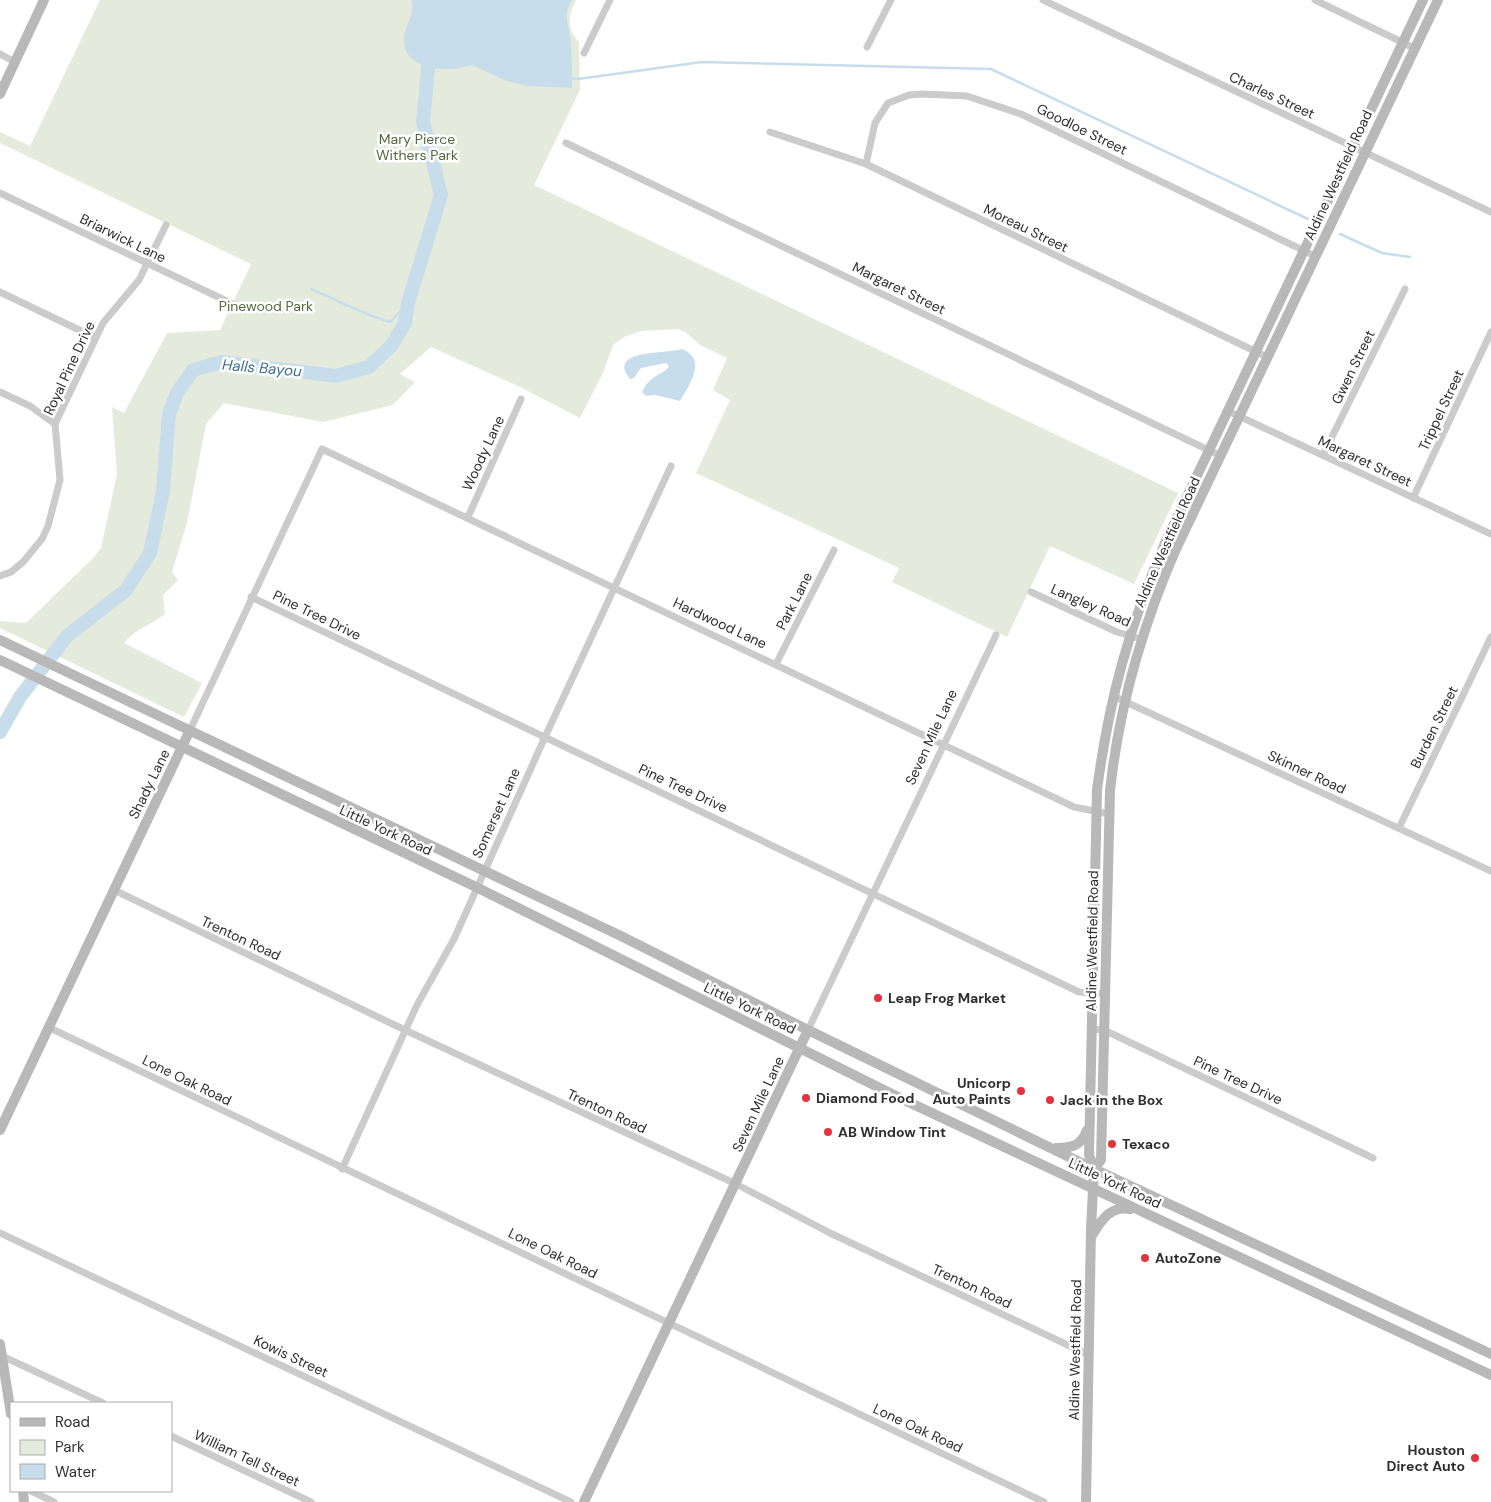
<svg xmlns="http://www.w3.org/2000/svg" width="1491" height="1502" viewBox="0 0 1491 1502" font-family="'DM Sans',sans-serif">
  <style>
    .green { fill: #e4ebdc }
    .water { fill: #c8ddeb }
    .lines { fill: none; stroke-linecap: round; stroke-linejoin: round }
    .stream { stroke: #c8ddeb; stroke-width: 2.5 }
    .river { stroke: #c8ddeb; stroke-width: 14 }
    .street { stroke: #cbcbcb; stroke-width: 7 }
    .secondary { stroke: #b8b8b8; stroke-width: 10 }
    .poi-dot { fill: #e1343f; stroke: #fff; stroke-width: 2 }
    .labels { text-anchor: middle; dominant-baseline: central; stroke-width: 5; stroke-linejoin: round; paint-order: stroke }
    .street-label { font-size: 14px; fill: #2e2e2e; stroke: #fff }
    .park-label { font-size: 14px; fill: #51683c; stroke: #fff }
    .poi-label { font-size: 14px; font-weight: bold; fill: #2e2e2e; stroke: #fff; text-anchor: start }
    .water-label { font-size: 15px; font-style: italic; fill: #3e6e8e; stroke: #fff }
  </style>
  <rect width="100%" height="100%" fill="#fff"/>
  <path class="green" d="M100,0H576C568,18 566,27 579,42L580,90L534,185L1178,493L1134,584L1050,546L1007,637L892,582L899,568L696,473L730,400L713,390L727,358L700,345L685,332L677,329L641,331L624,337L613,345L603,373L580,418L518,386L431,347L400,374L415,382L393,405L323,422L224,403L206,424L187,523L172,572L178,580L163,595L165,614C152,624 134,630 124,643L202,683L184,717L0,628V621L26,623L93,558L101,548L117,474L112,407L124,413L167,333L220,330L251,264L0,143V132L30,146Z"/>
  <path class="water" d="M411,0H572C562,19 569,23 571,41C572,56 572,72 572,88L527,86L507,81L471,65C452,73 404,71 404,41C403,27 416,15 411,0Z
    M682,349C708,359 689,386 680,401L655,395L646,396L642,392C651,373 663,376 669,366L666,363L641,368L634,378L630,379C605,349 668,354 682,349Z"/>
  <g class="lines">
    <path class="stream" d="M569,78L578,79L702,62L991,69L1308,219
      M1340,234L1382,253L1410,257
      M311,289C337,300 362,314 390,322L408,303"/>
    <path class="river" d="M0,732L20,697L67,636L126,590L150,553L163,491L169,414L177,393L193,370L222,362L336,376L369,367L392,345L405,323L408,303L441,195L423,122L430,48"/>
    <path class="street" d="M1043,0L1491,212
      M1315,0L1414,48
      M867,47L891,0
      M584,53L610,0
      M0,54L15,62
      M770,132L866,164L1267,357
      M566,143L1221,456
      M866,164L875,123L888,103L909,95L922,94L967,96L1021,114L1315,256
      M0,193L235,305
      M0,292L96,338
      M0,392L30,406L55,424
      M1228,411L1491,534
      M1323,455L1405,289
      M1413,498L1491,332
      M468,517L521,399
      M0,576L11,572L23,562L42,539L48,526L60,480L55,424L103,323L139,280L166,225
      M1031,592L1117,632L1141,639
      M251,597L1079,992L1105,994
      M776,664L834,550
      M1113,696L1491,871
      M190,730L322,449L1074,807L1109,814
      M1399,828L1491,637
      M114,890L405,1030L736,1184L830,1233L1089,1355
      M50,1028L1044,1502
      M1091,1029L1104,1030L1373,1158
      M808,1030L996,635
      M342,1169L417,1005L454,939L545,737L671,466
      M0,1233L571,1502
      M2,1356L103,1403
      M171,1436L311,1502
      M31,1491L54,1502"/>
    <path class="secondary" d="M0,94L44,0
      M0,640L623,937L808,1030L1094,1169L1491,1354
      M0,660L476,887L902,1099L1491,1375
      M0,1130L190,730
      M1056,1148C1072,1148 1081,1146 1087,1130
      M1094,1169L1101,1160L1110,791C1119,706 1142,627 1176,549L1438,0
      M1091,1237C1101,1221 1110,1205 1130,1209
      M0,1344L11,1414
      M23,1491L24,1502
      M584,1502L808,1030
      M1086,1502L1091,1229L1094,1169L1089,1155L1097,790C1109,699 1129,627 1165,543L1423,0"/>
  </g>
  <g class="poi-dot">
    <circle cx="878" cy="998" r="5"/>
    <circle cx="1021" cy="1091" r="5"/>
    <circle cx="806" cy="1098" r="5"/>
    <circle cx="1050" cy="1100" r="5"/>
    <circle cx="828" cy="1132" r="5"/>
    <circle cx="1112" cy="1144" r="5"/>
    <circle cx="1145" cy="1258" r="5"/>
    <circle cx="1475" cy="1458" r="5"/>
  </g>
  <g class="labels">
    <g class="street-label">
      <text transform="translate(1272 95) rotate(25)">Charles Street</text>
      <text transform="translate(1082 129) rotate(26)">Goodloe Street</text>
      <text transform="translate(1338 175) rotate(-65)">Aldine Westfield Road</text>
      <text transform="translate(1026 228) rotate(26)">Moreau Street</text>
      <text transform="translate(123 238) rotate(26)">Briarwick Lane</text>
      <text transform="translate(899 288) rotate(26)">Margaret Street</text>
      <text transform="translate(1353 367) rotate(-64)">Gwen Street</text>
      <text transform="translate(69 368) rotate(-65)">Royal Pine Drive</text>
      <text transform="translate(1441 410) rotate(-65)">Trippel Street</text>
      <text transform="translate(483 453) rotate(-65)">Woody Lane</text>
      <text transform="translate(1365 461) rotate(25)">Margaret Street</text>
      <text transform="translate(1167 542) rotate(-66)">Aldine Westfield Road</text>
      <text transform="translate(794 601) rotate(-63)">Park Lane</text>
      <text transform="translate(1091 605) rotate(24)">Langley Road</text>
      <text transform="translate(317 615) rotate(26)">Pine Tree Drive</text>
      <text transform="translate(720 623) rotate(25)">Hardwood Lane</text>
      <text transform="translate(1434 727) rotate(-64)">Burden Street</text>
      <text transform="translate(931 737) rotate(-65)">Seven Mile Lane</text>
      <text transform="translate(1307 772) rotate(25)">Skinner Road</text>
      <text transform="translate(149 784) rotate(-64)">Shady Lane</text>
      <text transform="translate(683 788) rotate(25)">Pine Tree Drive</text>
      <text transform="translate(496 813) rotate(-66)">Somerset Lane</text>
      <text transform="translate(386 830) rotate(25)">Little York Road</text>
      <text transform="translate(241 938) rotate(25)">Trenton Road</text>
      <text transform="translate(1092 941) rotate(-89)">Aldine Westfield Road</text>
      <text transform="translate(750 1008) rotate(26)">Little York Road</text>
      <text transform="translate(187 1080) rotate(26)">Lone Oak Road</text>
      <text transform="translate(1238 1080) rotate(25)">Pine Tree Drive</text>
      <text transform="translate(758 1104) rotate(-65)">Seven Mile Lane</text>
      <text transform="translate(607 1111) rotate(25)">Trenton Road</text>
      <text transform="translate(1115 1183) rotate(25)">Little York Road</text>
      <text transform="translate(553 1253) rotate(26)">Lone Oak Road</text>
      <text transform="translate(972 1286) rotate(25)">Trenton Road</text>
      <text transform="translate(1075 1350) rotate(-89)">Aldine Westfield Road</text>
      <text transform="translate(291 1356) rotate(25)">Kowis Street</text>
      <text transform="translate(918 1428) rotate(25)">Lone Oak Road</text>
      <text transform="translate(247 1458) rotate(25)">William Tell Street</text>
    </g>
    <g class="park-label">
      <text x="417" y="139">Mary Pierce<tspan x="417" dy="16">Withers Park</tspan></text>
      <text x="266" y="306">Pinewood Park</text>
    </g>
    <g class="poi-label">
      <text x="888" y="998">Leap Frog Market</text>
      <text x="1011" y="1083" text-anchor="end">Unicorp<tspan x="1011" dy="16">Auto Paints</tspan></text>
      <text x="816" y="1098">Diamond Food</text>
      <text x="1060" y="1100">Jack in the Box</text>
      <text x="838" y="1132">AB Window Tint</text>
      <text x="1122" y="1144">Texaco</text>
      <text x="1155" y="1258">AutoZone</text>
      <text x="1465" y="1450" text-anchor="end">Houston<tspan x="1465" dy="16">Direct Auto</tspan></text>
    </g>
    <g class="water-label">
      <text transform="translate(262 368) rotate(5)">Halls Bayou</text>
    </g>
  </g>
  <rect x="10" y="1402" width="162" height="90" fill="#ffffff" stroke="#ababab"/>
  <rect x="20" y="1418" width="25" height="8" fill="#b8b8b8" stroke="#ababab"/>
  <text x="55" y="1427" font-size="15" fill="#2e2e2e">Road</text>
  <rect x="20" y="1440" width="25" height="15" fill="#e4ebdc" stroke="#ababab"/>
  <text x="55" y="1452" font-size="15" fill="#2e2e2e">Park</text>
  <rect x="20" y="1464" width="25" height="15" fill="#c8ddeb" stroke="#ababab"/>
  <text x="55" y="1477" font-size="15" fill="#2e2e2e">Water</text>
</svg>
